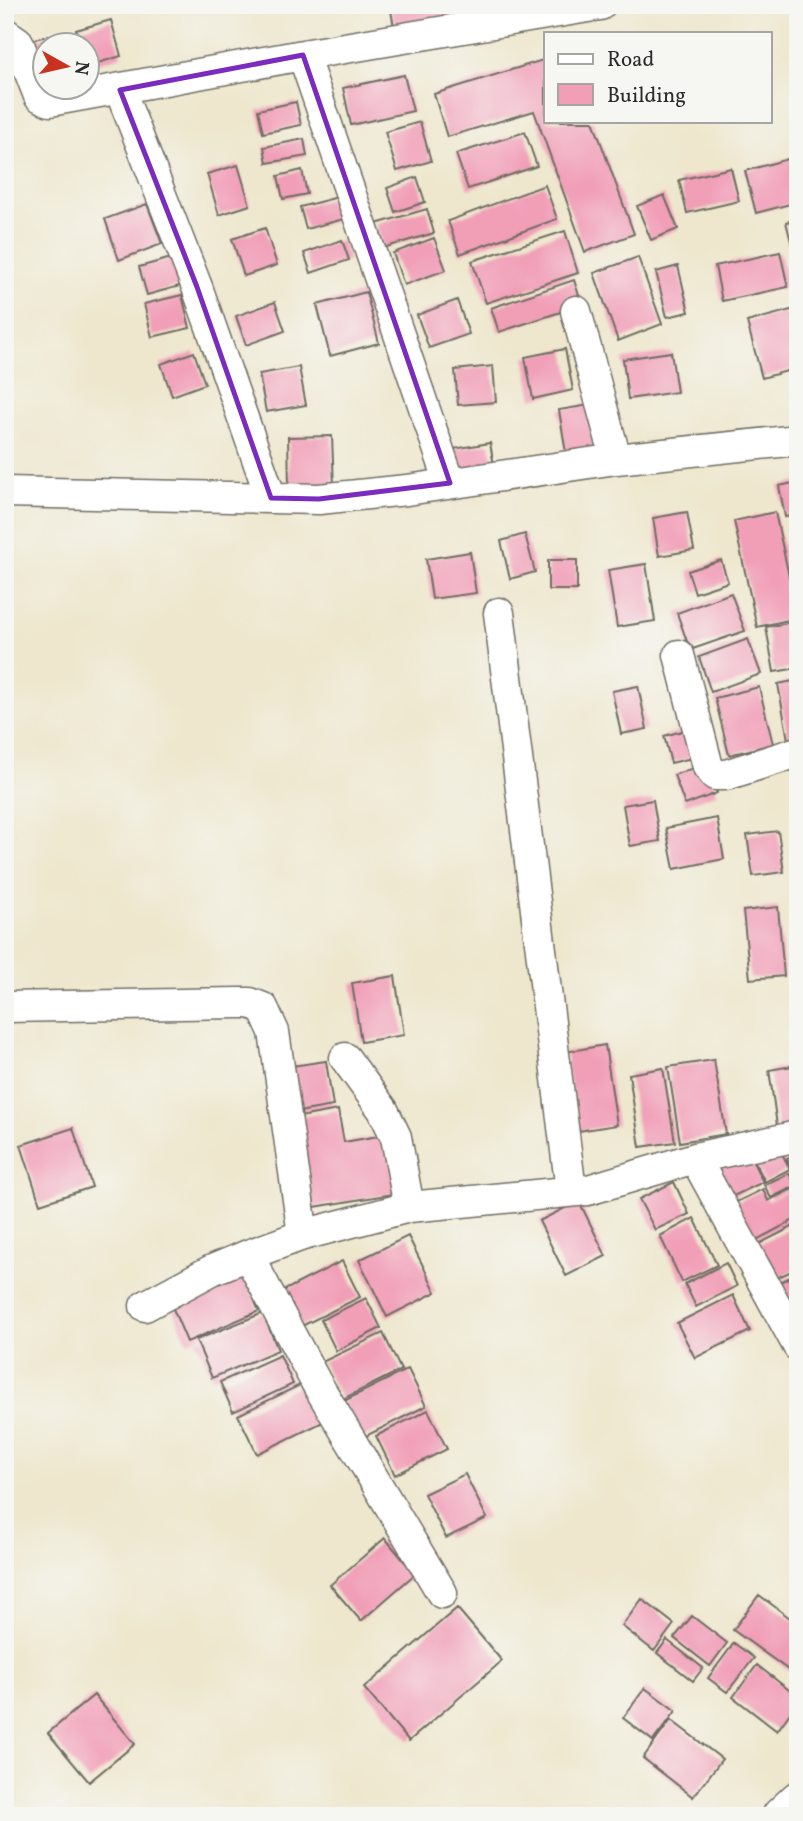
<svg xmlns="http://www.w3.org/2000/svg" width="803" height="1821" viewBox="0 0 803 1821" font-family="Vollkorn,serif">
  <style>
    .building { fill: #f19eb7 }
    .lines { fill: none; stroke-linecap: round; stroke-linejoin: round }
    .minor-casing { stroke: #6f6d64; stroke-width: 33 }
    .tertiary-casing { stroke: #6f6d64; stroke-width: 40 }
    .minor { stroke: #fff; stroke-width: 30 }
    .tertiary { stroke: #fff; stroke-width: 37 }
    .marked { fill: none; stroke: #7b2cbf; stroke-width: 5; stroke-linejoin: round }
  </style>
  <rect width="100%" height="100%" fill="#f6f6f2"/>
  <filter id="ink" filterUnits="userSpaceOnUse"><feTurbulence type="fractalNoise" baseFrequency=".0143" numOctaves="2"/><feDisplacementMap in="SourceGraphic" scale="14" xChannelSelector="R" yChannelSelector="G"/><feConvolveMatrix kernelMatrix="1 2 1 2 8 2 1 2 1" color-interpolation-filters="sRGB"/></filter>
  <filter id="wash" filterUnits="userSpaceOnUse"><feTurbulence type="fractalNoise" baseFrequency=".00686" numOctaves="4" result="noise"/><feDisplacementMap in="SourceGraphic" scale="28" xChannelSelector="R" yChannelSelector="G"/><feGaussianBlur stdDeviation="1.57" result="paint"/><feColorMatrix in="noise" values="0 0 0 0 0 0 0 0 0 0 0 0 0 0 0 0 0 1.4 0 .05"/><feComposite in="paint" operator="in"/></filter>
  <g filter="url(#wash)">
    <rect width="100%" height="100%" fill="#eee7cd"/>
    <g id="blocks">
      <path class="building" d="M390,5H453L455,15L394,27Z
        M111,20L121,56L88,66V46H80L76,30Z
        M65,33L68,46H46L44,92L33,39Z
        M546,59V121H593L634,234L585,252L534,111L447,137L434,94Z
        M404,75L413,111L351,125L343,88Z
        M296,102L301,125L263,133L258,110Z
        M420,122L431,161L397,171L385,132Z
        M525,132L537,166L468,189L456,154Z
        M304,139L307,156L267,163L264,147Z
        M798,156V202L756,213L745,171Z
        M238,165L250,205L219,215L207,174Z
        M731,168L739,201L687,213L679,180Z
        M302,170L307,194L283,199L278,176Z
        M417,177L425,202L395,212L387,188Z
        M545,185L557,219L460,254L448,221Z
        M664,195L678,229L651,240L637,206Z
        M338,197L344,219L306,229L300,207Z
        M147,204L162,244L119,260L105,219Z
        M427,209L434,233L383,248L376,224Z
        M798,219V265H797L786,222Z
        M265,228L277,265L244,276L232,239Z
        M565,231L578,273L486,303L472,261Z
        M434,238L446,270L404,285L393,253Z
        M342,240L349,260L311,273L304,253Z
        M780,252L788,287L722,301L715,266Z
        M175,257L183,285L147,295L139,267Z
        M638,257L662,324L618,341L594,273Z
        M678,266L689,312L667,317L656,272Z
        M574,280L582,305L499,332L491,308Z
        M366,292L379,343L330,356L317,305Z
        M182,295L190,328L152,337L144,304Z
        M457,300L469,334L429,348L417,315Z
        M275,302L285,331L246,345L236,316Z
        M798,308V368L762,378L747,322Z
        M565,349L573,390L533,399L525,357Z
        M194,352L205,384L172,396L161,364Z
        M671,352L677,392L628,399L623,359Z
        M493,366L496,402L458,405L455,370Z
        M299,367L306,405L266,412L259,374Z
        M596,404L603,447L566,453L559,410Z
        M332,436L334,487L289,488L288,437Z
        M490,443L495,471L458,478L453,449Z
        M798,482V515L785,517L779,486Z
        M687,512L694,550L659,556L653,518Z
        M775,512L798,618L757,627L734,521Z
        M525,534L535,572L510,579L501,541Z
        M470,552L476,593L432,599L426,559Z
        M548,560H577V590H548Z
        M721,560L728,582L695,593L688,571Z
        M646,564L655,621L617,627L608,570Z
        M731,593L745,631L690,650L677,613Z
        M798,621V668L774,672L766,627Z
        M748,639L761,674L711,692L699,657Z
        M798,680V739L788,740L778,684Z
        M638,686L647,729L621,734L612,691Z
        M759,687L773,744L729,755L715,698Z
        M693,728L700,756L671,763L664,736Z
        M706,763L717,793L685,805L674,775Z
        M653,800L660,841L630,846L623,805Z
        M717,818L724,859L674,869L666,828Z
        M778,831L784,872L753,876L747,835Z
        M778,907L784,976L750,979L743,911Z
        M395,976L404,1035L361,1042L352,983Z
        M605,1045L617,1125L578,1131L565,1052Z
        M714,1060L726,1134L680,1142L668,1067Z
        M326,1061L333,1106L293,1113L285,1067Z
        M798,1065V1129L778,1132L769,1070Z
        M663,1068L675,1142L640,1147L629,1074Z
        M338,1110L344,1142L390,1134L399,1193L308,1208L294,1118Z
        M73,1128L92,1187L40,1204L21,1145Z
        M777,1144L790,1169L765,1182L752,1156Z
        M747,1150L763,1182L721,1202L706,1171Z
        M798,1155V1186L787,1159Z
        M789,1173L795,1186L771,1198L764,1185Z
        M674,1182L689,1214L655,1230L639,1199Z
        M763,1189L768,1201L792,1189L798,1200V1218L745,1246L726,1207Z
        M579,1201L606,1256L566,1276L539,1221Z
        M694,1218L717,1265L682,1282L660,1236Z
        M798,1224V1268L766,1283L749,1249Z
        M408,1236L436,1292L387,1317L359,1260Z
        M342,1261L360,1297L290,1332L273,1296Z
        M726,1263L737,1286L696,1307L685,1284Z
        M243,1273L259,1311L187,1342L171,1304Z
        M798,1273V1322L776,1284Z
        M733,1295L750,1331L695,1358L677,1323Z
        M366,1298L381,1328L336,1351L321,1320Z
        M263,1313L278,1350L212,1378L196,1340Z
        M383,1333L401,1370L341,1400L322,1362Z
        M280,1355L293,1384L233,1412L220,1382Z
        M408,1369L426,1406L360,1439L342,1402Z
        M306,1382L325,1421L257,1454L238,1415Z
        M428,1410L447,1449L395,1475L376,1436Z
        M465,1474L487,1518L446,1538L424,1494Z
        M385,1538L415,1574L361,1621L330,1585Z
        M759,1595L798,1624V1677L733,1630Z
        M642,1599L674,1624L654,1651L622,1626Z
        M457,1608L502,1661L409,1741L364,1688Z
        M692,1616L727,1643L710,1666L674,1638Z
        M667,1640L703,1668L693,1681L657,1653Z
        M734,1643L754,1658L727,1692L708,1678Z
        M757,1665L798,1697V1702L777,1731L733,1697Z
        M645,1688L676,1711L653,1741L623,1718Z
        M94,1695L135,1744L89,1782L48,1733Z
        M671,1720L722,1759L693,1797L643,1758Z"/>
    </g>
  </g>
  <g filter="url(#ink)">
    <use href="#blocks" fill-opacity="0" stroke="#6f6d64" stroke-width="2"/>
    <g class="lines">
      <defs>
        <path id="minor" d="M5,33L18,42L39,96L50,101L303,55L600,5
          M303,55L450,483
          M120,90L197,287L271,498
          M576,311L616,459
          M5,492L319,499L407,490L616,459L798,440
          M499,613L571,1191
          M679,655L708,767L715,775H726L798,752
          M5,1007L238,1003H250L263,1008L274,1032L303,1235
          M345,1058L383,1110L396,1137L409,1207
          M695,1158L798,1346
          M248,1255L317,1384L442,1593
          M145,1306L212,1270L248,1255L303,1235L409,1207L588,1190L695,1158L798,1136"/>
        <path id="tertiary" d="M781,1816L798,1800"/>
      </defs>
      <use href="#minor" class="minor-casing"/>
      <use href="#tertiary" class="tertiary-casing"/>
      <use href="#minor" class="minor"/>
      <use href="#tertiary" class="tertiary"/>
    </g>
  </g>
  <path class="marked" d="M303,55L450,483L319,499L271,498L197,287L120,90Z"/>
  <rect width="803" height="1821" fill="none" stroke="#f6f6f2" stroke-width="28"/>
  <rect x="544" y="32" width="228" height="91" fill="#f6f6f2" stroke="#a5a5a2" stroke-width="2"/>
  <rect x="558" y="54" width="35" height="10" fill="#ffffff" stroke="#a5a5a2" stroke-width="2"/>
  <text x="607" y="66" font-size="21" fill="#2b2b2b">Road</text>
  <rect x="558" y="84" width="35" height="21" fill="#f19eb7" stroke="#a5a5a2" stroke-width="2"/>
  <text x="607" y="102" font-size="21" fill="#2b2b2b">Building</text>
  <g transform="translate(66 66) rotate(98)"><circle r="33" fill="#f6f6f2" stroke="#a5a5a2" stroke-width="2"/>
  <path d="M0-5L12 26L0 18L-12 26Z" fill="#c8321e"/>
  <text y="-10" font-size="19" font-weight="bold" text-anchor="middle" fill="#2b2b2b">N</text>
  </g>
</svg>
